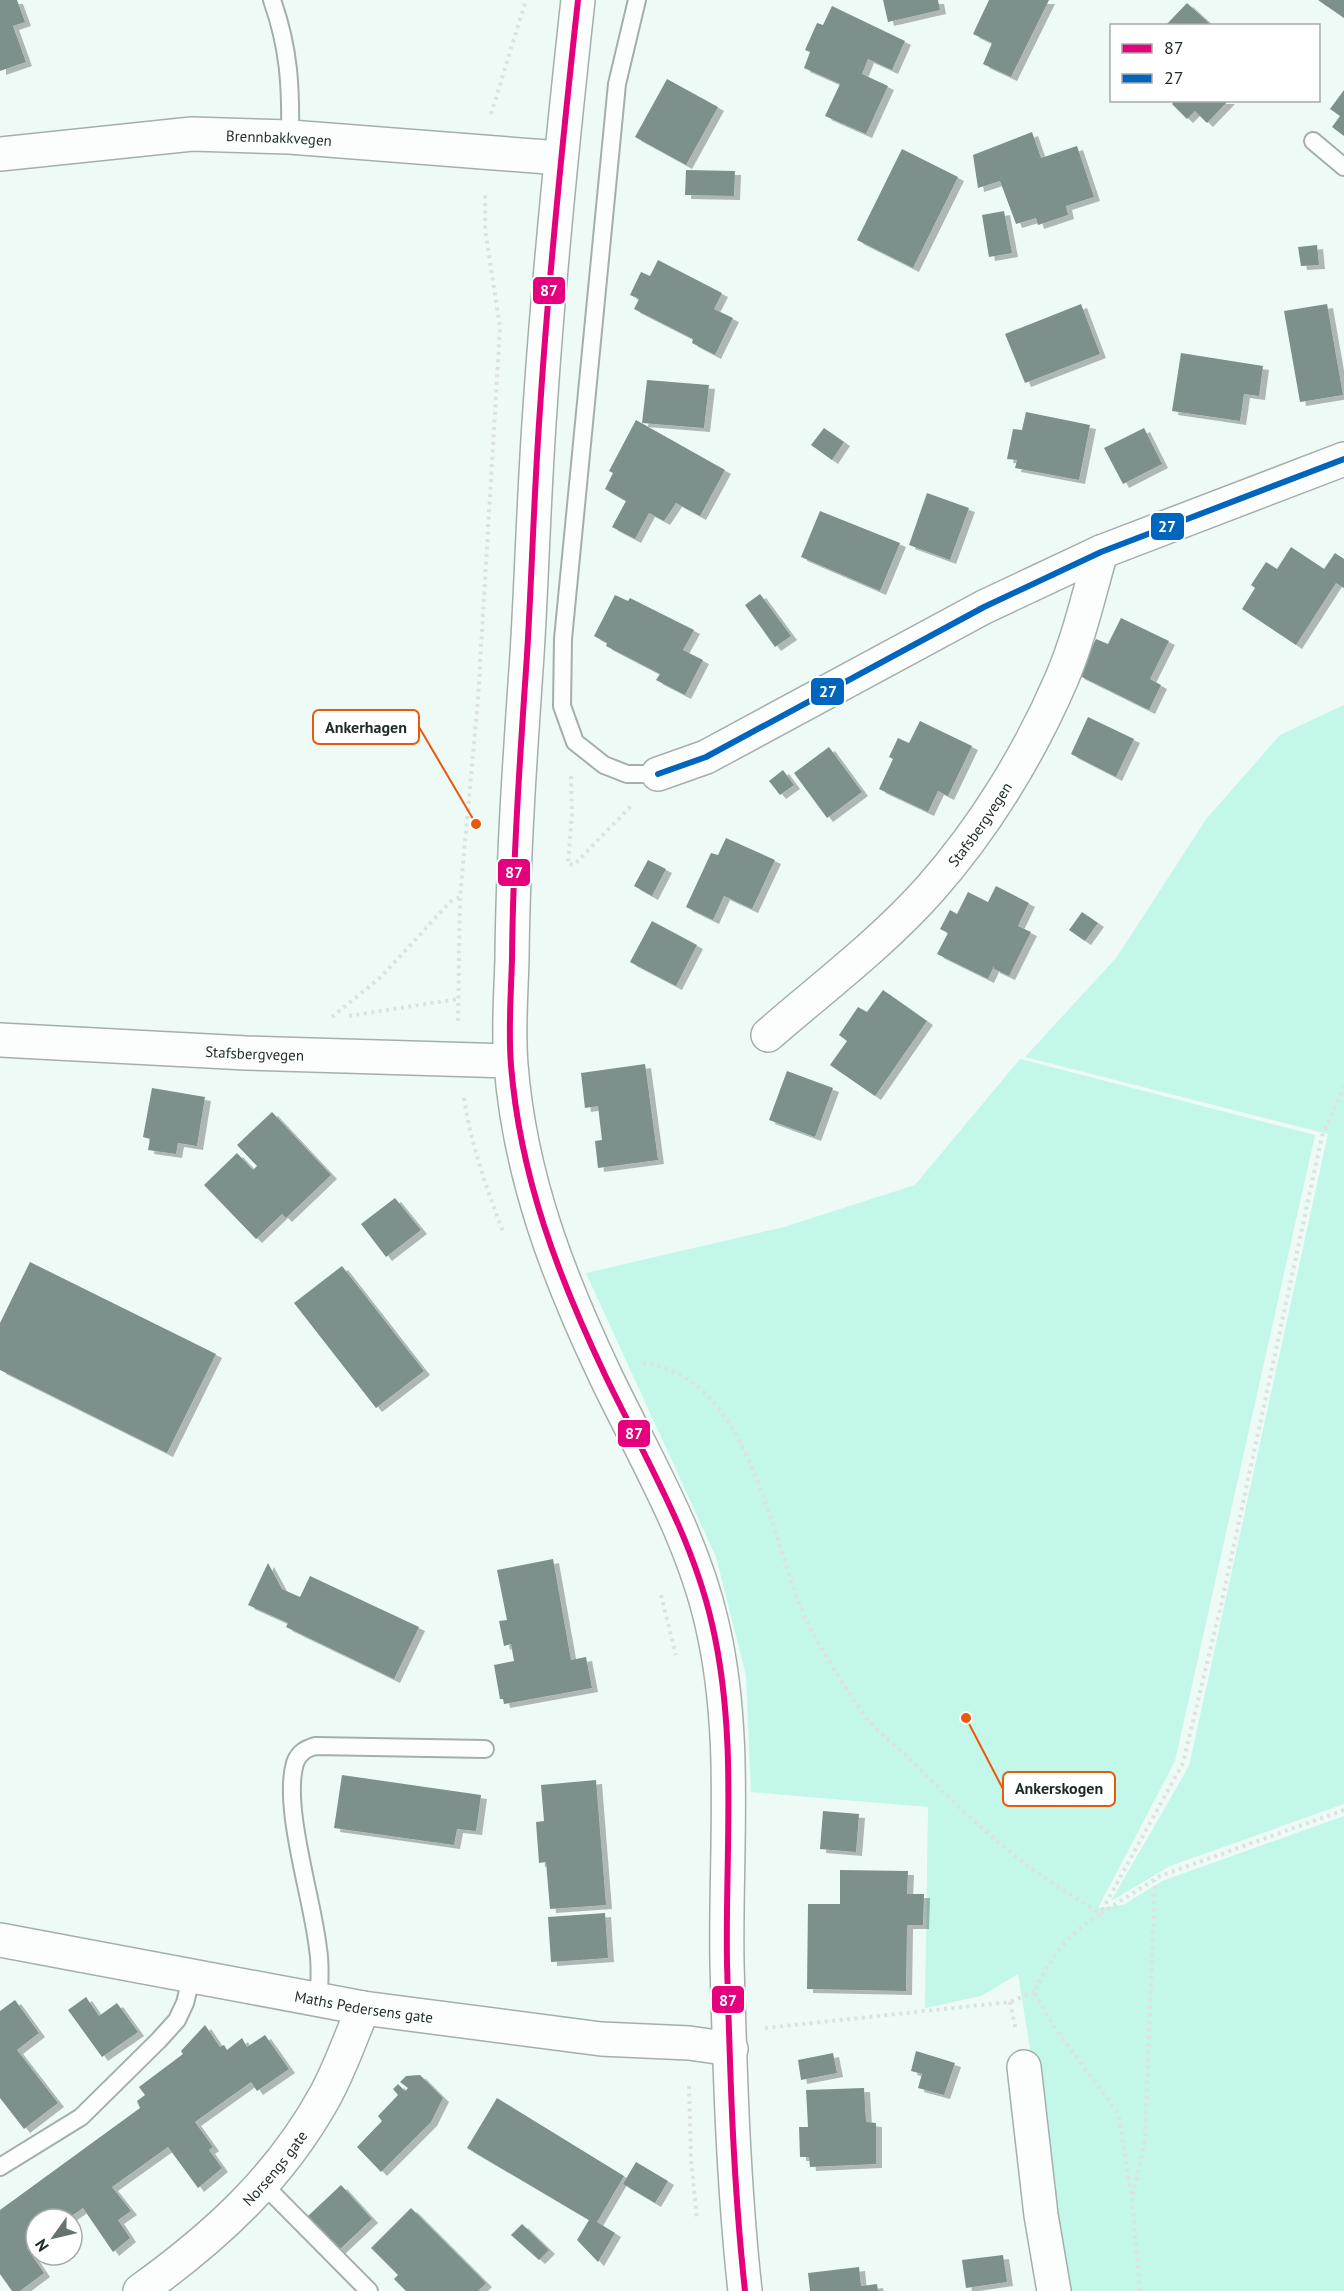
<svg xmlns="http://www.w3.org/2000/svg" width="1344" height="2291" viewBox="0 0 1344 2291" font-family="'PT Sans',sans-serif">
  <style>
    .green { fill: #c2f7e9 }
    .building { fill: #7e908c; filter: url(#shadow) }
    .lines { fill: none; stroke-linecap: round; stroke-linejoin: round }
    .service-casing { stroke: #a4afac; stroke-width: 20 }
    .minor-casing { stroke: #a4afac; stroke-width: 36 }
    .primary-casing { stroke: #a4afac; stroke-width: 36 }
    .path { stroke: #dde1e0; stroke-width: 4; stroke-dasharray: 3 4.5; stroke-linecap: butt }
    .service { stroke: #fcfefe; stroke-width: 16 }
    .minor { stroke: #fcfefe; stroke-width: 33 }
    .primary { stroke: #fcfefe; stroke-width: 33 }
    .bus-1-casing { stroke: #fff; stroke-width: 10 }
    .bus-2-casing { stroke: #fff; stroke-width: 10 }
    .bus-1 { stroke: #e5007d; stroke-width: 6 }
    .bus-2 { stroke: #0065bd; stroke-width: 6 }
    .labels { text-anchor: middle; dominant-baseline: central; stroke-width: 6; stroke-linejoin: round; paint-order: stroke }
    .street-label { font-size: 15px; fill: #1f2b28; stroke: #fff }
    .leader { fill: none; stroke: #e8590c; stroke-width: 2 }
    .callout-dot { fill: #e8590c; stroke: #fff; stroke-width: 2 }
    .callout { fill: #fff; stroke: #e8590c; stroke-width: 2 }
    .callout-label { font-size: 16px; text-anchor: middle; font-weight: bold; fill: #1f2b28 }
    .line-badge { stroke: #fff; stroke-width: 2 }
    .badge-label { font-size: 16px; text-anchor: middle; font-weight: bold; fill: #fff }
  </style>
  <defs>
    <filter id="shadow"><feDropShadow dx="6" dy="4" stdDeviation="0" flood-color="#0004"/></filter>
  </defs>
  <rect width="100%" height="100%" fill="#eefaf6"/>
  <path class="green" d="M1344,705V1804L1170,1866L1111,1901L1189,1766L1328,1134L1025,1057L1116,958L1207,818L1280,735Z
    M1020,1059L1315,1135L1175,1761L1098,1908L1123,1905L1162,1881L1344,1816V2291H1069L1018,1974L981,1996L925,2008L928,1807L751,1792L746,1675L716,1557L586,1273L784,1227L915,1185Z"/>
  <path class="building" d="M0,0H17L25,22L13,26L26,62L0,71Z
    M883,0H938L940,10L888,22Z
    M989,0H1049L1011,77L983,64L992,43L973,34Z
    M1318,0H1344V18Z
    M1187,3L1209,23L1206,26H1165Z
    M832,6L905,41L892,70L868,59L862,74L888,86L866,134L825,116L840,84L804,68L810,52L805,50L817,23L823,25Z
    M667,79L718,107L686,165L635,137Z
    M1344,90V136L1332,127L1340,116L1330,109Z
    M1175,100H1229L1207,123L1195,111L1187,119L1172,104Z
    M1032,132L1041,158L1077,146L1094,197L1066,206L1068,215L1038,225L1036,218L1016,224L1000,181L978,188L973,155Z
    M902,149L958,177L913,268L857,240Z
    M686,170L735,171L734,196L685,195Z
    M1004,211L1012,253L989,257L982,215Z
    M1317,245L1319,265L1301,266L1298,247Z
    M658,260L722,293L714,309L733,318L715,355L692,343L693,339L634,309L639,299L630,295L641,272L650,276Z
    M1081,304L1100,354L1025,383L1005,334Z
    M1327,304L1343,395L1300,402L1284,311Z
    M1181,353L1263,366L1259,396L1244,394L1240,421L1172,411Z
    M647,380L709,385L704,428L642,423Z
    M1026,412L1090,425L1079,480L1015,468L1017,460L1007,459L1013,429L1022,430Z
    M636,420L725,470L700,516L676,503L664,521L649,513L635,539L612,527L626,501L605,489L613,473L609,471Z
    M824,428L844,442L832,460L811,445Z
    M1144,428L1162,464L1123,484L1104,448Z
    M927,493L969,508L950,560L909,545Z
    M820,511L900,543L880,591L801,557Z
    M1291,547L1324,569L1335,553L1344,559V588L1336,583L1296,645L1242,609L1255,588L1251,585L1266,562L1277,569Z
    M760,594L791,636L775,647L745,605Z
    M615,595L628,601L630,598L694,630L683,650L703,660L685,695L656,680L660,674L606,646L607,643L594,636Z
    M1121,618L1169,641L1150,679L1161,685L1149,710L1078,675L1096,639L1108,644Z
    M1088,717L1134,739L1116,777L1071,754Z
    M920,721L972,746L948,796L938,791L928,812L879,789L893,759L889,757L898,738L909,743Z
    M829,747L862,792L827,818L794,773Z
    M783,770L794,785L780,795L769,781Z
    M726,838L775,860L752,909L724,896L713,920L686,907L711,853L718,855Z
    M648,860L666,869L652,896L634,886Z
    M996,886L1029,903L1018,926L1031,932L1009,976L994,969V966L988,979L937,954L948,933L940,929L950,910L957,914L968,892L988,902Z
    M1082,912L1098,923L1085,941L1069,930Z
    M652,921L697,945L676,986L630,962Z
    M883,990L927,1021L875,1096L830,1065L847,1041L839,1035L858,1007L867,1012Z
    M645,1064L658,1160L598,1168L595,1141L602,1140L598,1106L585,1108L581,1073Z
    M787,1071L833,1088L815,1137L769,1120Z
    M152,1088L205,1097L197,1146L178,1143L176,1154L148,1150L150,1139L143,1137Z
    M272,1112L331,1175L286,1218L282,1214L256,1239L204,1185L237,1153L253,1170L257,1166L237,1145Z
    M395,1198L421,1230L386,1257L361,1224Z
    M30,1262L216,1354L167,1453L0,1370V1323Z
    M342,1266L424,1371L376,1408L294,1303Z
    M553,1559L571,1660L586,1657L592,1688L504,1704L503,1699H500L494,1665L514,1661L511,1644L504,1646L499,1621L507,1620L497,1570Z
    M268,1563L282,1589L300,1597L310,1576L419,1627L394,1679L286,1627L288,1623L248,1605Z
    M342,1775L481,1795L476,1831L457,1829L454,1845L334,1828Z
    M596,1780L606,1905L550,1909L546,1862L539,1863L536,1822L544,1821L541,1785Z
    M823,1811L859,1814L856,1852L820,1849Z
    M840,1870L908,1871L907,1894H924L923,1925H907L906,1991L807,1989L808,1904H840Z
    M605,1913L608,1958L551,1962L548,1917Z
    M86,1997L99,2016L117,2003L138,2032L102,2057L68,2010Z
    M15,2000L39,2033L17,2050L58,2103L24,2129L0,2098V2011Z
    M205,2025L220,2047L224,2045L227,2050L242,2038L247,2047L265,2035L289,2069L257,2091L251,2082L195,2122L213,2147L209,2150L222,2168L198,2188L168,2147L112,2187L131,2211L118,2220L130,2238L113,2252L83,2208L67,2219H36V2241L27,2248L44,2273L20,2291H12L0,2274V2210L140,2108L137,2101L145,2095L139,2087L183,2054L181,2051Z
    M916,2051L955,2063L944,2095L918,2088L922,2074L911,2071Z
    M833,2053L837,2073L801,2080L798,2060Z
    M420,2075L443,2098L431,2122L381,2172L357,2147L382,2121L378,2116L398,2095L393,2089L398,2084L405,2091L408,2088L400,2082L406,2076Z
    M864,2088L866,2122L876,2123V2164L810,2167L809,2157H800L799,2127H808L806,2090Z
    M497,2098L624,2176L597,2222L615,2233L598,2262L577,2240L589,2220L467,2148Z
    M636,2162L668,2181L655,2203L623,2184Z
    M341,2185L372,2219L339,2250L308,2216Z
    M411,2208L486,2283L478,2291H406L394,2279L398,2275L371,2248Z
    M522,2224L549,2250L539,2260L511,2235Z
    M1003,2255L1007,2282L966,2288L962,2260Z
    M859,2267L861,2286L877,2284L878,2291H810L808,2273Z"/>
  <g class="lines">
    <defs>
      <path id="service" d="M272,0C289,48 291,86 290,137
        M637,0L617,84L563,639L562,706L575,742L604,765L627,774H658
        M1313,141L1344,167
        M319,1999C319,1983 321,1965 318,1949C313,1900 282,1807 295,1763C299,1752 306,1749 315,1746L485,1749
        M0,2167L81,2117L159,2040L177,2020L185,2003L192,1975
        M262,2183L369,2291"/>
      <g id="minor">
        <path id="s1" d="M0,154L192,134L290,137L560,158"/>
        <path d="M658,774L706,757L984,607L1101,552L1344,459"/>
        <path id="s2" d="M768,1035C822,988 882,943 930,889C984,828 1030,753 1062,678C1079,638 1089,594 1101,552"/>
        <path id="s3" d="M0,1040L246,1053L510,1061"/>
        <path id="s4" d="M0,1940L363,2008L601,2039L689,2043L731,2049"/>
        <path d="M1024,2067L1041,2215L1054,2291"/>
        <path id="s5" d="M140,2291C215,2237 280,2178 325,2096C340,2069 351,2037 363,2008"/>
      </g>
      <path id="primary" d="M578,0C563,136 549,272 540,409C534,491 532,573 527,655C520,756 513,858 512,959C511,994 508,1030 511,1065C520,1177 558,1276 606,1377C645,1458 692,1536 712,1624C738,1735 725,1850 727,1963C730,2072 733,2182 745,2291"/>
    </defs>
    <use href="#service" class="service-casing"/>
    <use href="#minor" class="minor-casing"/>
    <use href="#primary" class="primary-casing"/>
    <path class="path" d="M491,114L526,0
      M571,776L572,814L568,864L574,865L632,805
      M349,1016L458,999
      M332,1017L381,977L450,902L460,897
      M458,1021L460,897L478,699L500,327L485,229V191
      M464,1098C471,1145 487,1190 504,1234
      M643,1363C752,1377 770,1541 807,1622C820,1648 847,1691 864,1715C877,1732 897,1747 913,1762C951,1800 992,1840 1035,1871C1056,1886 1078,1899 1100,1914L1160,1876L1344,1810
      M661,1595L676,1655
      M1010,2002L1016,2031
      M765,2028L1010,2002L1034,1992
      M689,2086L691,2159L697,2220
      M1133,2195L1145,2140L1155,1880
      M1140,2291L1132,2199L1118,2113L1056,2030L1034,1992C1051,1957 1067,1935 1100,1914L1183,1763L1221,1605L1322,1136L1344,1087"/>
    <use href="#service" class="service"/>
    <use href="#minor" class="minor"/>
    <use href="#primary" class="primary"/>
    <defs>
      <path id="bus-1" d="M578,0C563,136 549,272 540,409C534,491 532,573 527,655C520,756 513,858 512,959C511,994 508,1030 511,1065C520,1177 558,1276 606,1377C645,1458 692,1536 712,1624C738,1735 725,1850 727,1963C730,2072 733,2182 745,2291"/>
      <path id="bus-2" d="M658,774L706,757L984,607L1101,552L1344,459"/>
    </defs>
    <use href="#bus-1" class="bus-1-casing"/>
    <use href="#bus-2" class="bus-2-casing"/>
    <use href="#bus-1" class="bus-1"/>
    <use href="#bus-2" class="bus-2"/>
  </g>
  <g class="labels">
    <g class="street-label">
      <text stroke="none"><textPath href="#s1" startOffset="280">Brennbakkvegen</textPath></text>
      <text stroke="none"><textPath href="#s2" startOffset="300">Stafsbergvegen</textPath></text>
      <text stroke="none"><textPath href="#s3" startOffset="255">Stafsbergvegen</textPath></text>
      <text stroke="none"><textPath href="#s4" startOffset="370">Maths Pedersens gate</textPath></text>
      <text stroke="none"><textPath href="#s5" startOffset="183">Norsengs gate</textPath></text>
    </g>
  </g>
  <path class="leader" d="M476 824L419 727M966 1718L1003 1789"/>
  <g class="callout-dot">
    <circle cx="476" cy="824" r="6"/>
    <circle cx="966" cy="1718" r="6"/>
  </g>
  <g class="callout">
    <rect x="313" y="710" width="106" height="34" rx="6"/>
    <rect x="1003" y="1772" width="112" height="34" rx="6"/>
  </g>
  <g class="callout-label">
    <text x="366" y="733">Ankerhagen</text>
    <text x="1059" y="1794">Ankerskogen</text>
  </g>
  <g class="line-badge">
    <rect x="532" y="276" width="34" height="29" rx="6" fill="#e5007d"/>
    <rect x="1150" y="512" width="35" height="29" rx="6" fill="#0065bd"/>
    <rect x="810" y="677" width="35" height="29" rx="6" fill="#0065bd"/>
    <rect x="497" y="858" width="34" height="29" rx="6" fill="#e5007d"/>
    <rect x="617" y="1419" width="34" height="29" rx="6" fill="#e5007d"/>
    <rect x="711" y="1985" width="34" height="29" rx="6" fill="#e5007d"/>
  </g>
  <g class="badge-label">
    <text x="549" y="296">87</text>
    <text x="1167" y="532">27</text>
    <text x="828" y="697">27</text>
    <text x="514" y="878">87</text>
    <text x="634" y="1439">87</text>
    <text x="728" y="2006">87</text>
  </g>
  <rect x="1110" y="24" width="210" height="78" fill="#ffffff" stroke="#a5aaa9" stroke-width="1.5"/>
  <rect x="1122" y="44" width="30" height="9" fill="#e5007d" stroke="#a5aaa9" stroke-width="1.5"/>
  <text x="1164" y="54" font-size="18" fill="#1f2b28">87</text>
  <rect x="1122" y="74" width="30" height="9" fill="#0065bd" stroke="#a5aaa9" stroke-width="1.5"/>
  <text x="1164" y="84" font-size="18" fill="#1f2b28">27</text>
  <g transform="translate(54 2237) rotate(236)"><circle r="28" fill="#ffffff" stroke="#a5aaa9" stroke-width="1.5"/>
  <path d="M0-4.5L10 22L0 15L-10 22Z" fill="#677370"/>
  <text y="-9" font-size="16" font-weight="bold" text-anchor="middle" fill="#1f2b28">N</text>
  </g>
</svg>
